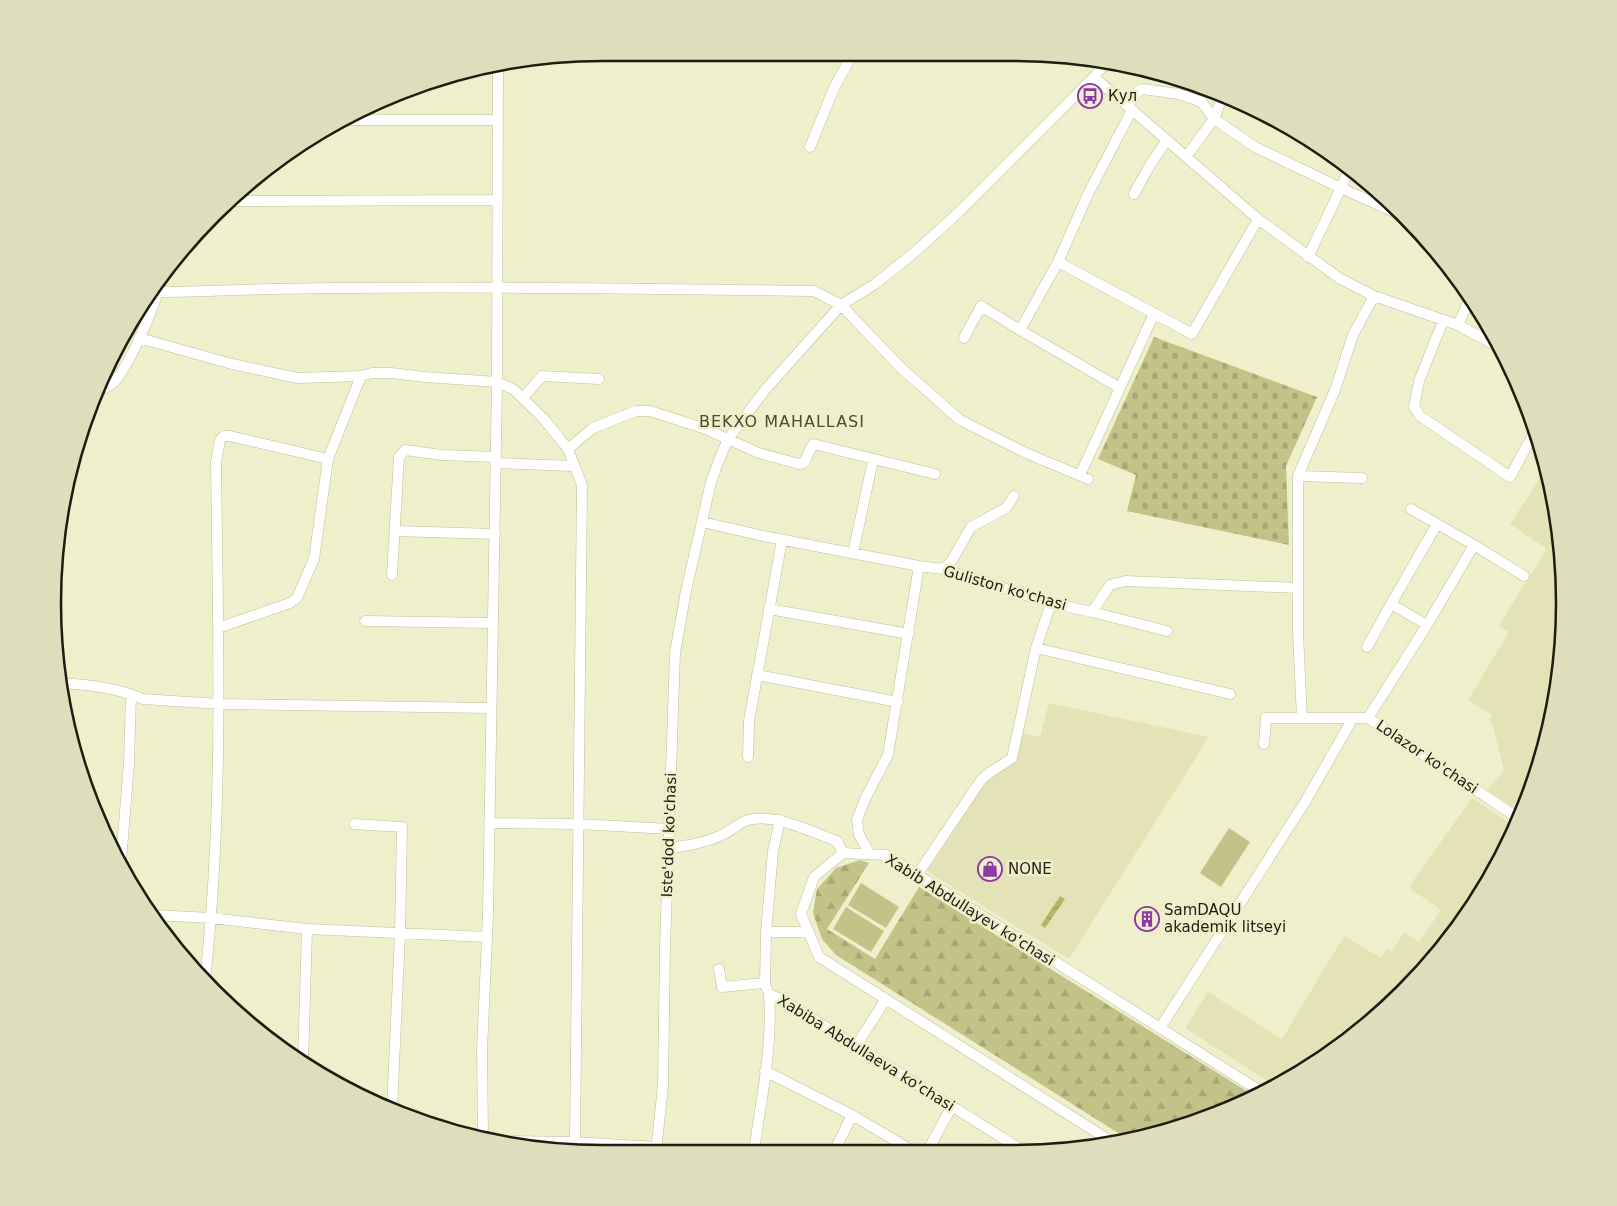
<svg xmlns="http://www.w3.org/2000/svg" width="1617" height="1206" viewBox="0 0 1617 1206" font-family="'DejaVu Sans',sans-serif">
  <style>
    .built { fill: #e3e3b7 }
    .green { fill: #c3c288 }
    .forest { fill: url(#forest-firs) }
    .cemetery { fill: url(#cemetery-stones) }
    .water { fill: url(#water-waves) }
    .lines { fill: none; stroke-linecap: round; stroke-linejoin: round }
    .stream { stroke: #b7b567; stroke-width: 2.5 }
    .minor-casing { stroke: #bfbe9c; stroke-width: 11 }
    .minor { stroke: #fff; stroke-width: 10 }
    .labels { text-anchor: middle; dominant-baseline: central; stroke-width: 5; stroke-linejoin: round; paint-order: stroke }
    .poi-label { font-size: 15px; fill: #1d1d10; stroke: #efefcc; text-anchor: start }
    .street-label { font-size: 15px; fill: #1d1d10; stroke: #efefcc }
    .neighbourhood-label { font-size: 16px; letter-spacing: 1px; fill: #4c4c2d; stroke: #efefcc }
    .rim { fill: none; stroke: #1d1d10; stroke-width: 2.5 }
  </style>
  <defs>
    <pattern id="forest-firs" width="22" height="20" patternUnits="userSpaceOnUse" patternTransform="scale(1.25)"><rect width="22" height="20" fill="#c3c288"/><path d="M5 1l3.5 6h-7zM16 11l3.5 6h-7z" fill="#a7a674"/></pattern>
    <pattern id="cemetery-stones" width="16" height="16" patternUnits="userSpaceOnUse" patternTransform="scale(1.25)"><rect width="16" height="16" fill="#c3c288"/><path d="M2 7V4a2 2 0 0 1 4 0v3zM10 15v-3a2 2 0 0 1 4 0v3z" fill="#a7a674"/></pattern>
    <pattern id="water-waves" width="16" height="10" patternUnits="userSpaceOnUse" patternTransform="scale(1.25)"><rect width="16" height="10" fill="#b7b567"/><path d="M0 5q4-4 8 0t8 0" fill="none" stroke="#9d9b58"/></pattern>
  </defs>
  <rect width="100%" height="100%" fill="#efefcc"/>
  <path class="built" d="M1539,480L1550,487L1563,567L1560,675L1535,780L1521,812L1487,790L1504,770L1492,723L1489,722L1492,715L1468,700L1509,632L1499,625L1547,549L1510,524Z
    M1049,703L1209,737L1069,959L927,871L985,783L994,773L1015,761L1023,733L1040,737Z
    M1472,798L1514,826L1491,878L1428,966L1349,1040L1272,1084L1185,1028L1208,992L1282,1039L1344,936L1381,958L1386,949L1392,952L1404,932L1419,942L1441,910L1411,889V884Z"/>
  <path class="green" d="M1229,828L1250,842L1221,887L1200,873Z
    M861,883L899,907L886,928L848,905Z
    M846,907L884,931L871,952L833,929Z"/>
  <path class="forest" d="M860,860L869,863L827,929L875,959L919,887L1253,1095L1224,1112L1126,1138L836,955L822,939L813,913L817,889L836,868Z"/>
  <path class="cemetery" d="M1154,337L1317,397L1286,466L1289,545L1127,511L1136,475L1098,459Z"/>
  <path class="water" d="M1060,896L1065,899L1045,928L1041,925Z"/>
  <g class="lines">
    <path class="stream" d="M1070,57L1097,68"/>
    <defs>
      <path id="minor" d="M1094,77L1258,219L1339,278L1374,296L1458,325L1501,348
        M1128,106L1138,91L1143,89L1179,94L1202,102L1214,119L1223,96
        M343,120H497
        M810,147L834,88L853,53
        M1186,157L1214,119L1255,147L1341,188L1349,169
        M1134,194L1150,165L1167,140
        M228,201L497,200
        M1308,257L1341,188L1394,212L1404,215
        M1058,262L1159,316
        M158,292C220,291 281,288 343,288C500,286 657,289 814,291L841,305L900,367L960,420L1026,453L1088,479
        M1443,321L1419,381L1414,407L1420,416L1510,477L1535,431
        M1458,325L1470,298
        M139,338L232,364L297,378L361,376L372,373H391L425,377L497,382L513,389L543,418L568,449L582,485L575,1142
        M964,338L981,306L1020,330
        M1120,388L1020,330L1058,262L1088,194L1132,110
        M99,390C106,388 114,384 118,377C133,357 154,308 160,284
        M523,398L542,376L599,379
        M568,449L593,428L636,411H650L703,428L759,453L799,464L804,463L813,444L935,474
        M496,463L573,466
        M1080,475L1152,318L1159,316L1192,334L1258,219
        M1298,476L1362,478
        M702,522L763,536L919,566L943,569L1051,603L1092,612L1110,585L1125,581L1298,588
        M395,531L495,534
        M1474,545L1524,576
        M853,553L873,460
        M943,569L951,562L971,527L1006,508L1014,496
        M392,575L399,457L405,450L442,455L496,457
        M769,609L909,634
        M1092,612L1167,631
        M365,621L492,623
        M1427,625L1391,604L1437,524
        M218,628L290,603L297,598L314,559L328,459L361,376
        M1367,647L1391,604
        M1036,648L1230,694
        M757,675L898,702
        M59,683C87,684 117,688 143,699L219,704L491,708
        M1302,718L1298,633V476L1335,390L1353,335L1374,296
        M1368,718L1427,625L1474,545L1411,509
        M1264,744L1266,718H1368L1518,818
        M748,757L749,721L782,540
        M489,823L578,824L670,829
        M354,824L402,827L400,934L392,1109
        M668,848C688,846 706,843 724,834C732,830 740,822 748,820C776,813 811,832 837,841L843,853
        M870,854L859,835L857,820L865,799L888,755L919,566
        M121,861L129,763L131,694
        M917,875L981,780C990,771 1001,766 1012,758L1036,648L1051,603
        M153,915L211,918L307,929L487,937
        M766,932L773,851L780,820
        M719,969L722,987L765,983L767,989
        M205,979C224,809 218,634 216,462L220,440L224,436H230L328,459
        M765,983L766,932H809
        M1160,1028L1305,802L1353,718
        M856,1046L886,999
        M303,1062L307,929
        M765,1071L852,1115L911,1150
        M483,1136L482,1051L488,914L497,382L498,66
        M510,1141L575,1142L657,1147
        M1112,1142L819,957L801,914L814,877L843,853L886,855L1260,1091
        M835,1150L852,1115
        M928,1150L952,1106
        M754,1151C761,1100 773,1046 769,994L783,1000L1020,1149
        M656,1152L663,1085L665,947L675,653L686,591L711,482L719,460L728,439L765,390L841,305L875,284L916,251L958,213L1094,77L1105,63"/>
    </defs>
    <use href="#minor" class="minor-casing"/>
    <use href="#minor" class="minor"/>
  </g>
  <defs>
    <symbol id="bus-ring" viewBox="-11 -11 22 22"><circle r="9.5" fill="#efefcc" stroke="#8c38a6" stroke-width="1.5"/><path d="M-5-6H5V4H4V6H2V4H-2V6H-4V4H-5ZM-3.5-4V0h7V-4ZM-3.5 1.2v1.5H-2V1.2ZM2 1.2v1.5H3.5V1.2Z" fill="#8c38a6"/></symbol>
    <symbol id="shop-ring" viewBox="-11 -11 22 22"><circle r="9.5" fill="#efefcc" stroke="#8c38a6" stroke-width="1.5"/><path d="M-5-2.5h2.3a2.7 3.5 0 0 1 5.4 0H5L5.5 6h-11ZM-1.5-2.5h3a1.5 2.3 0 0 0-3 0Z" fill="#8c38a6"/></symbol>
    <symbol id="building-ring" viewBox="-11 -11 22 22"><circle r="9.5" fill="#efefcc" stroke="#8c38a6" stroke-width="1.5"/><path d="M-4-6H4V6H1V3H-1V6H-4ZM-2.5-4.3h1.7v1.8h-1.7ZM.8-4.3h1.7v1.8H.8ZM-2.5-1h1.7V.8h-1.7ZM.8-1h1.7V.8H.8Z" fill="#8c38a6"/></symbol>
  </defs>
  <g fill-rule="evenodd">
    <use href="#bus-ring" x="1076" y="82" width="28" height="28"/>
    <use href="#shop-ring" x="976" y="855" width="28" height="28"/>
    <use href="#building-ring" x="1133" y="905" width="28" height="28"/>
  </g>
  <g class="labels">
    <g class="poi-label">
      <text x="1108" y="96">Кул</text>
      <text x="1008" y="869">NONE</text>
      <text x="1164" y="910">SamDAQU<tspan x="1164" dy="17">akademik litseyi</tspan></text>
    </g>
    <g class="street-label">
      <text transform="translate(1005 588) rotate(16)">Guliston ko'chasi</text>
      <text transform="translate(1427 757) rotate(34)">Lolazor ko'chasi</text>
      <text transform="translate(669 835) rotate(-88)">Iste'dod ko'chasi</text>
      <text transform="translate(970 910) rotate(32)">Xabib Abdullayev ko'chasi</text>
      <text transform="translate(866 1053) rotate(32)">Xabiba Abdullaeva ko'chasi</text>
    </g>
    <g class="neighbourhood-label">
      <text x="782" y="421">BEKXO MAHALLASI</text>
    </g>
  </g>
  <path d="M0 0H1617V1206H0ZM603 61H1014A542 542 0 0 1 1556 603V603A542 542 0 0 1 1014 1145H603A542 542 0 0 1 61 603V603A542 542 0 0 1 603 61Z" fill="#dedebd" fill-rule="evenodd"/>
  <path class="rim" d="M603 61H1014A542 542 0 0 1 1556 603V603A542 542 0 0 1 1014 1145H603A542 542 0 0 1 61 603V603A542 542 0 0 1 603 61Z"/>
</svg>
